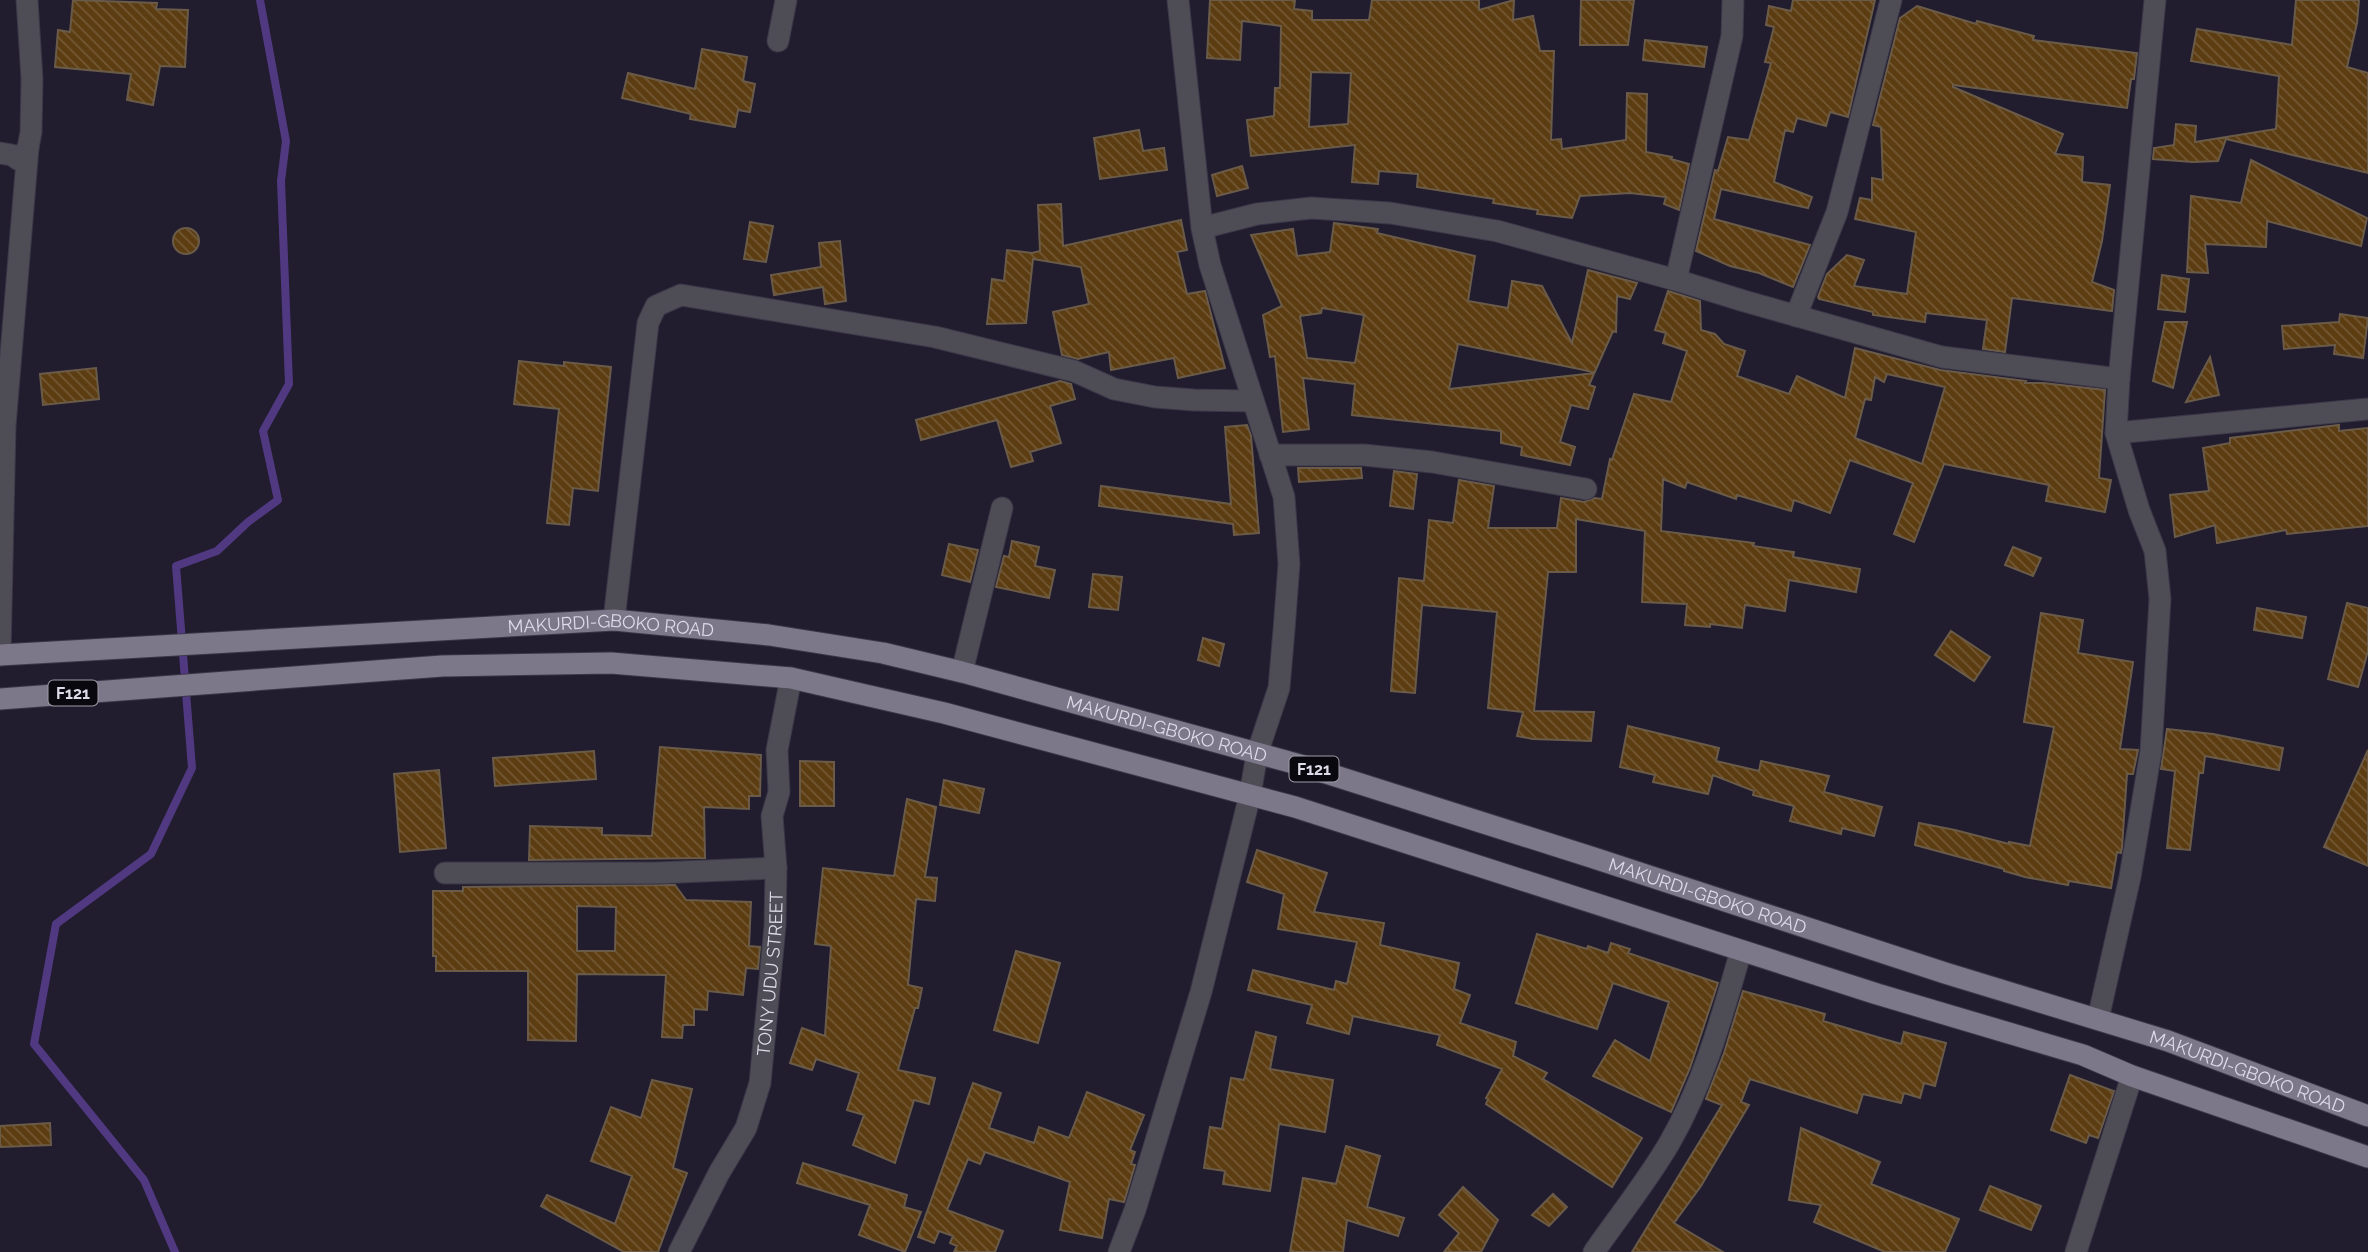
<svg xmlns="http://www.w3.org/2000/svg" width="2368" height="1252" viewBox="0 0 2368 1252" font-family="Raleway,sans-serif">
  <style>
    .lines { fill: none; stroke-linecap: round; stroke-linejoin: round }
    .stream { stroke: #513982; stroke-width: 8 }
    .building { fill: url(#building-back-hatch); stroke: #6a5b49; stroke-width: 2; fill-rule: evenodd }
    .street-casing { stroke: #3b3748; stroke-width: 23 }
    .primary-casing { stroke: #3b3748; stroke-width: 23 }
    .street { stroke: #4e4c55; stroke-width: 21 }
    .primary { stroke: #7c788a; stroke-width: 21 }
    .labels { text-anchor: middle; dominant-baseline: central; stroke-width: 6; stroke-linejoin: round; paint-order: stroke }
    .shield { fill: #0a080f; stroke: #9e9ca6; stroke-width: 2 }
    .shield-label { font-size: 16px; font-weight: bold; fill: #dddbe7 }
    .street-label { font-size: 18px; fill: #dddbe7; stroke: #0a080f }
  </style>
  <defs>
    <pattern id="building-back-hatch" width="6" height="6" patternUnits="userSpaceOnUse" patternTransform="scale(1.75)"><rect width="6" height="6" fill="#5c3d12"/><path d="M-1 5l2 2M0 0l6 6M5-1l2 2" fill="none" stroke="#735834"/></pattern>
  </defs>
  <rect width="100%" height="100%" fill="#211c2e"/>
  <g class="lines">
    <path class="stream" d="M175,1252L144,1180L34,1044L56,924L151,854L192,768L176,566L217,551L248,522L278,500L263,431L289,384L281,181L286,141L260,0"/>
  </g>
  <path class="building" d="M73,0L157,3L156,9L188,10L185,67L160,66L153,105L127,100L131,74L55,67L58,30L70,32Z
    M1210,0H1295L1294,9L1312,11V20H1369L1372,0H1479V10L1514,0L1513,20L1533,16L1540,51H1554L1551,140L1561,139L1562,149L1626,140L1627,93L1647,94L1646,152L1672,157L1671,159L1689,164L1679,210L1664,204L1666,197L1630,193L1580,196L1572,218L1537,214L1538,210L1493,203L1494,199L1417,187L1418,174L1379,171L1378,184L1352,182L1355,145L1251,156L1247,120L1274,116L1275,88H1280L1281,26L1242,21L1240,60L1207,58ZM1311,72L1351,73L1348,124L1309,127Z
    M1581,0H1634L1628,45H1580Z
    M1793,0H1875L1848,117L1830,112L1826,126L1797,118L1793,132L1785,130L1774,182L1812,197L1808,208L1721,189L1714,219L1810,245L1793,287L1759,273L1730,266L1696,251L1715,170L1718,171L1728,137L1749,140L1771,63L1765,62L1774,27L1766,25L1769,6L1791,11Z
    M2296,0H2359L2357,23L2347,67L2368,73V173L2226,139L2218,161L2193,162L2153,159L2154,148L2174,145L2176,124L2196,126L2195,142L2276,129L2279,76L2191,61L2197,29L2292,45Z
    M1917,6L1976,24L1977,21L2034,36L2033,40L2137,53L2134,79H2131L2127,108L1953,85V87L2063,134L2055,154L2083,157L2082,182L2110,185L2102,241L2092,282L2114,290L2112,311L2012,298L2005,352L1983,349L1987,320L1926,313L1925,322L1873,315V312L1819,299L1818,297L1827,274L1847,255L1864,260L1854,286L1907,294L1916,232L1855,219L1860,198L1872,200V178L1883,180L1881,127L1873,125L1900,18Z
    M1645,40L1707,47L1704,67L1643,60Z
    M702,49L747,57L743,81L755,84L750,112L738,110L735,127L690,119L691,114L622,98L628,73L695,89Z
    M1139,130L1143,151L1164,148L1167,170L1100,179L1094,138Z
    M2251,160L2367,218L2361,246L2267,221L2266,247L2205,244L2208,273L2187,272L2191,196L2241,203Z
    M1242,166L1248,188L1217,196L1212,175Z
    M1061,204L1063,246L1181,220L1187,250L1177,252L1187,294L1205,291L1225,368L1178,378L1174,358L1111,370L1109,352L1078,359L1062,355L1053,312L1089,304L1081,267L1033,259L1026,323L987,324L992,279L1004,281L1007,250L1032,253L1040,251L1038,205Z
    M750,222L773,226L766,262L744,259Z
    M1334,223L1378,229L1377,233L1475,256L1468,301L1508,308L1512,281L1542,286L1572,343L1588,270L1637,283L1630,299L1617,296L1616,332L1613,331L1589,385L1595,387L1588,409L1571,405L1560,442L1575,447L1570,465L1521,455L1522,447L1501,443V431L1352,415L1355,384L1303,378L1309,429L1283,432L1275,356L1270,357L1263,315L1282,306L1251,235L1293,229L1297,256L1330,252ZM1322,308L1364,315L1355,363L1307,358L1300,316L1321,313ZM1458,344L1584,370L1595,373L1449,389Z
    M173 241a13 13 0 1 1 26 0a13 13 0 1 1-26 0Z
    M840,241L846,301L825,304L823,287L774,295L771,275L821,267L819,243Z
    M2162,275L2189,279L2185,312L2158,309Z
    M1668,291L1700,301L1701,330L1715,334L1724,344L1745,351L1737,376L1789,394L1797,376L1845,398L1855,348L1940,370L2026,381L2025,383H2043L2105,390L2099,478L2111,480L2105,512L2046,501L2049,485L1944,464L1914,542L1894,534L1913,483L1850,460L1830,513L1794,500L1791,511L1737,495L1736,499L1687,482L1685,488L1663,479L1661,531L1754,543L1753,546L1794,552L1793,557L1860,569L1856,592L1789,580L1785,611L1745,605L1742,628L1710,624V627L1685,625L1687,604L1642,602L1645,531L1576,519V572H1548L1534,711L1594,712L1591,741L1533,739L1517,736L1523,712L1488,708L1497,612L1422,605L1415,693L1391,691L1399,578L1424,581L1429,520L1453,523L1459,480L1494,486L1488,528H1557L1561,498L1584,502L1595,498L1602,499L1610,459L1612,460L1634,394L1671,402L1687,351L1663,343L1666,333L1655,330ZM1887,374L1945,387L1922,464L1855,438L1865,399L1871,400L1875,377L1884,382Z
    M2340,314L2368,318L2363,358L2334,354L2335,345L2284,349L2282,326L2339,322Z
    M2165,322H2187L2173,388L2153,381Z
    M2210,357L2219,395L2186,402Z
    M519,361L564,366V362L611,367L598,491L573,488L569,525L547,523L559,409L514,404Z
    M96,368L99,399L43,405L40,374Z
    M1060,381L1071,384L1075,399L1050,406L1061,443L1030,452L1033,461L1011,467L997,420L921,440L916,420Z
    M1247,425L1251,436L1259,533L1234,535L1233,524L1099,506L1101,486L1231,504L1225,427Z
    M2339,425V431L2368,428V526L2287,534L2286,530L2217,543L2215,525L2175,537L2170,495L2209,491L2203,448L2230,443V438Z
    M1298,468H1361L1362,478L1299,482Z
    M1394,471L1417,474L1413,509L1390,506Z
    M1012,541L1039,547L1035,566L1055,570L1049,598L996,587L1004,556L1009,557Z
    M949,544L978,550L970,582L942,575Z
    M2013,547L2041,558L2033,576L2005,565Z
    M1093,574L1122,577L1118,610L1089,607Z
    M2347,603L2368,608V651L2358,687L2328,679Z
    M2257,608L2306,617L2302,638L2254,630Z
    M2041,613L2083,620L2078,653L2133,662L2120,749L2138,750L2133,774H2127L2122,847L2121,853L2117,852L2111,888L2069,881L2068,885L2025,877L2004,871V869L1915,845L1919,823L1955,830L2009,844V842L2030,846L2054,727L2024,722Z
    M1951,631L1990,657L1974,681L1935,655Z
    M1203,638L1224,644L1219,666L1198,660Z
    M1628,726L1719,748L1716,761L1759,771L1761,761L1829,776L1824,792L1882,807L1874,836L1842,828L1841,834L1790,821L1794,806L1753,795L1754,791L1713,775L1708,794L1653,782L1655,775L1620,767Z
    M2167,729L2213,734L2283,748L2279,770L2205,756L2203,773H2199L2190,850L2167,848L2175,771L2161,769Z
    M660,747L761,755L760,796H749V809L704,807L705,858L529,860L530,826L602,828V835L652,836Z
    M2368,750V866L2324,847Z
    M594,751L596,779L495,786L493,758Z
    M800,761L834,762V806H800Z
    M439,770L446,848L400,852L394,774Z
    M944,780L984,789L979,813L940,805Z
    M907,799L936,807L925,877L937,878L935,901L916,899L908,985L922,988L918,1008H915L898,1070L935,1078L929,1104L914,1100L895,1163L853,1145L864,1115L847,1110L859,1073L816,1059L812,1070L790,1063L802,1028L825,1036L831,946L815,944L823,868L894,876Z
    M1257,850L1327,873L1314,912L1384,923L1380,945L1459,963L1454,989L1470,995L1460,1023L1516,1042L1513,1056L1547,1073L1543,1079L1642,1138L1612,1187L1486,1104L1488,1099L1486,1098L1502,1069L1437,1045L1440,1035L1353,1016L1349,1034L1307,1023L1312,1005L1248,990L1253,970L1334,990L1336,981L1347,984L1357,942L1278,929L1284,894L1247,882Z
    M675,885L686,900L751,902L749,946L760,947L758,969L746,968L743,995L708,991L707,1010L694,1009V1025H683L682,1038L662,1037L666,975L577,974L576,1041L528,1040V971H436V956H433V891H463V887ZM577,906L616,907L615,951H577Z
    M1537,934L1587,949L1588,946L1608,953L1611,943L1630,949L1628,953L1718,983L1690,1068L1671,1112L1593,1076L1615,1040L1650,1061L1669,1002L1613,983L1597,1029L1516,1003Z
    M1016,951L1060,963L1038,1043L994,1030Z
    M1743,991L1825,1014L1823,1021L1901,1044L1904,1032L1946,1043L1935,1086L1924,1083L1920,1098L1904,1093L1901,1103L1863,1094L1857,1113L1750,1079L1741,1102L1749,1105L1701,1186L1674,1223L1723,1252H1632L1722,1105L1706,1099L1724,1053Z
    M1256,1032L1276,1037L1270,1069L1333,1080L1325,1132L1279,1124L1270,1191L1223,1184L1225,1171L1204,1168L1210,1127L1222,1129L1231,1078L1244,1080Z
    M2070,1075L2114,1091L2098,1138L2089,1135L2086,1143L2051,1130Z
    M652,1080L692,1089L673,1168L687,1173L658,1252H624L541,1206L547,1195L615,1224L632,1176L591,1161L611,1107L641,1118Z
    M973,1083L1001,1093L989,1128L1034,1143L1039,1127L1069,1138L1087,1092L1144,1115L1130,1150L1135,1152L1131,1164L1135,1165L1124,1202L1109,1199L1102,1238L1060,1230L1070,1182L985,1152L980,1164L968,1159L947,1210L1003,1231L995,1252H954L957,1246L950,1243L953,1236L939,1231L934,1243L918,1237Z
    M50,1123L51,1145L0,1147V1126Z
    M1801,1128L1880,1162L1871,1184L1959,1219L1945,1252H1885L1814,1222L1821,1205L1789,1200Z
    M1346,1146L1380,1156L1367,1207L1404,1218L1398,1236L1347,1220L1343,1252H1290L1303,1178L1336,1184Z
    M803,1163L907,1195L904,1207L921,1212L905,1252L859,1235L870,1205L797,1183Z
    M1990,1186L2041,1206L2031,1230L1980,1210Z
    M1463,1187L1498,1220L1481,1252H1444L1459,1233L1439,1215Z
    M1553,1194L1567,1207L1549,1226L1532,1215Z"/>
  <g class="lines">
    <defs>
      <g id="street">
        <path d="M1178,0L1202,228"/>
        <path d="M778,41L786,0"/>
        <path d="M0,153L12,155L19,160L28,148L31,132L32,79L27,0"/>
        <path d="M1676,280L1732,36L1733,0"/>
        <path d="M1796,316L1837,212L1891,0"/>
        <path d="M2116,433L2368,409"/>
        <path d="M1270,455H1364L1432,462L1586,489"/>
        <path d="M614,620L648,323L656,306L681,295L935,337L1074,371L1114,389L1155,397L1194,400L1252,401"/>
        <path d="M0,655L5,426L28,148"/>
        <path d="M962,672L1002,508"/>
        <path d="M445,873H656L776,868"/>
        <path d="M2098,1019L2130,877L2151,751L2160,599L2155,551L2139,510L2116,433L2119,379L2155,0"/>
        <path id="s1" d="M679,1252L719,1173L746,1128L760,1083L775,926L776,868L772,816L779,792L777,750L791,678"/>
        <path d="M1119,1252L1135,1210L1201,992L1250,795L1257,754L1279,688L1284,630L1289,564L1284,497L1210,265L1202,228L1257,214L1311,208L1390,213L1497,231L1676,280L1744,301L1942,357L2119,379"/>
        <path d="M1594,1252C1619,1216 1648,1180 1670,1142C1704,1083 1722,1016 1741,951"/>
        <path d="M2076,1252L2132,1076"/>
      </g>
      <g id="primary">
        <path id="s2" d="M0,655L614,620L769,635L883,653L962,672L1304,766L1594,858L1945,973L2168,1041L2368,1116"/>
        <path d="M0,699L442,666L611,663L791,678L944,713L1295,807L1877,994L2083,1055L2132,1076L2368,1157"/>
      </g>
    </defs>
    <use href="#street" class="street-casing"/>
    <use href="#primary" class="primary-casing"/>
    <use href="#street" class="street"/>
    <use href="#primary" class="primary"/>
  </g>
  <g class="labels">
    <g class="shield">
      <rect x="48.5" y="680.5" width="49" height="25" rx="5"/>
      <rect x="1289.5" y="756.5" width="49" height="25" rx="5"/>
    </g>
    <g class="shield-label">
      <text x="73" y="693">F121</text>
      <text x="1314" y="769">F121</text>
    </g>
    <g class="street-label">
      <text stroke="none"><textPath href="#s2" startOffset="612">MAKURDI-GBOKO ROAD</textPath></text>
      <text stroke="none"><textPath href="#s2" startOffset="1180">MAKURDI-GBOKO ROAD</textPath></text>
      <text stroke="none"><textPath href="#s2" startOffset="1746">MAKURDI-GBOKO ROAD</textPath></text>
      <text stroke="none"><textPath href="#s1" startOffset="298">TONY UDU STREET</textPath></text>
      <text stroke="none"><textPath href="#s2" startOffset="2314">MAKURDI-GBOKO ROAD</textPath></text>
    </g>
  </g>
</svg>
